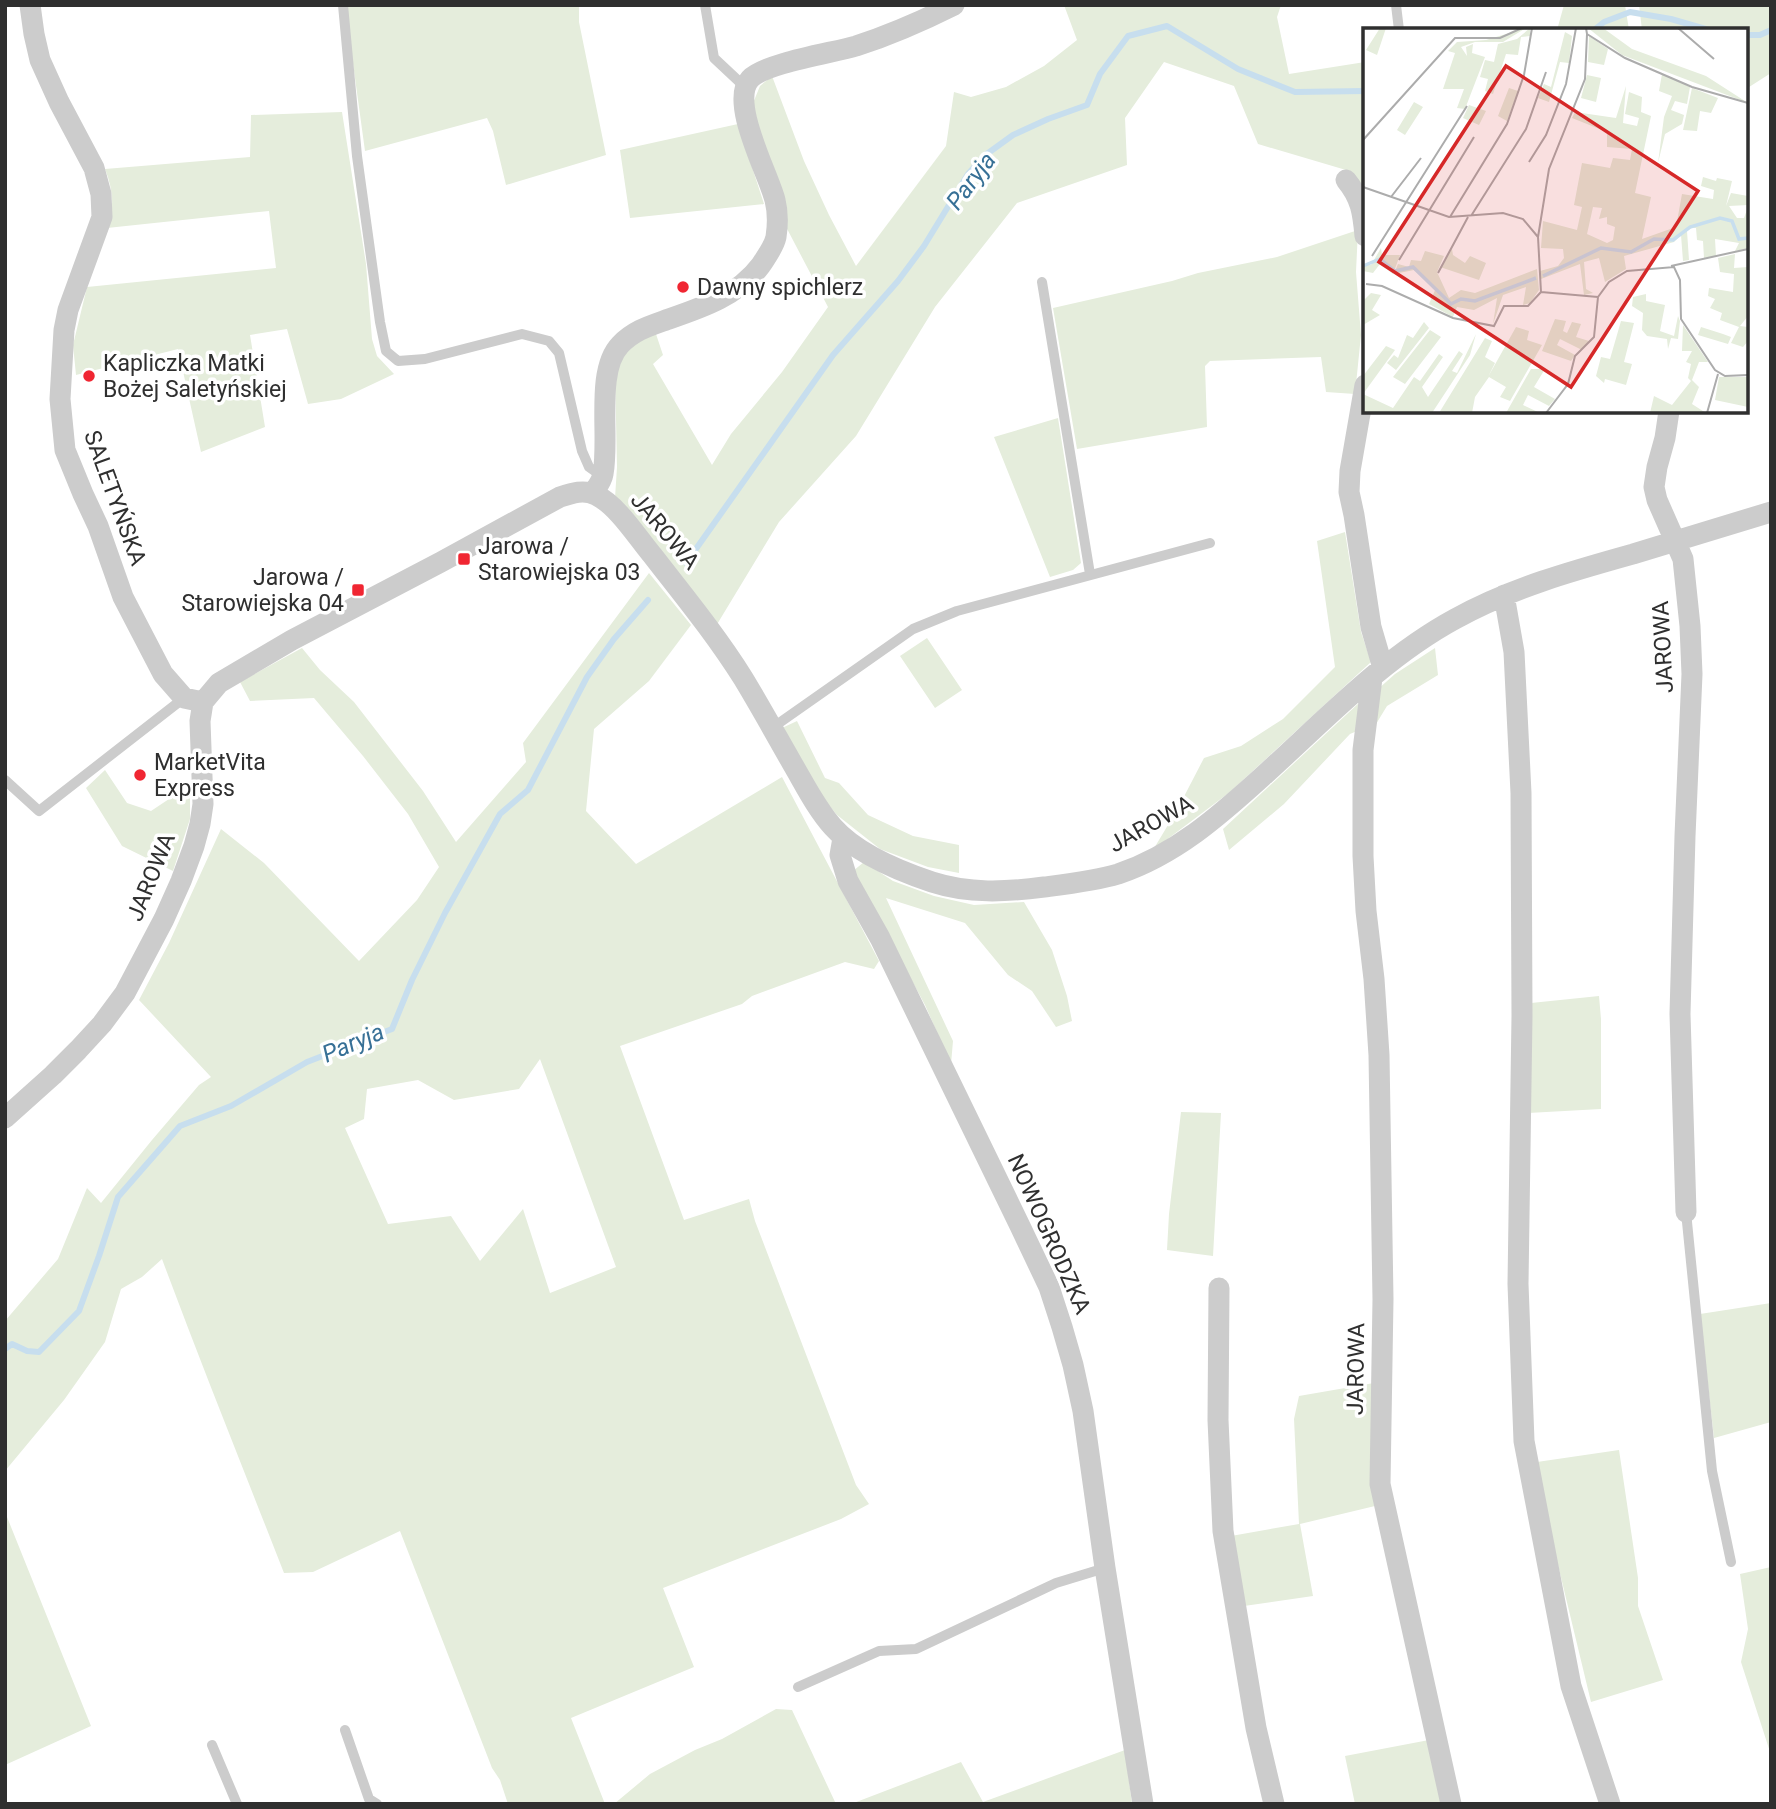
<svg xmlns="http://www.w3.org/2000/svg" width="1776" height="1809" viewBox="0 0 1776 1809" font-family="Roboto,sans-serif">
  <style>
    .green { fill: #e5eddc; fill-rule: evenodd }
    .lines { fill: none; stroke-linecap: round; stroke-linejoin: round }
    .stream { stroke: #c7deee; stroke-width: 6 }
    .service { stroke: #ccc; stroke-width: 10 }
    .minor { stroke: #ccc; stroke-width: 21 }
    .poi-dot { fill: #f02632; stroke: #fff; stroke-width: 2.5 }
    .labels { text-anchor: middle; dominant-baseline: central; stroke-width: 7; stroke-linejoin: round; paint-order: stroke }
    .poi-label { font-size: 23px; fill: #2f2f2f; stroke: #fff; text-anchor: start }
    .street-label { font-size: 23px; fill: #2f2f2f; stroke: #fff }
    .water-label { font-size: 24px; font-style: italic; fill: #377096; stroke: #fff }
    .inset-river { fill: none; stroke: #c7deee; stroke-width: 3.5 }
    .inset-road { fill: none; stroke: #acacac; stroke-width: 2 }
    .view { fill: #d62828; fill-opacity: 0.15; stroke: #d62828; stroke-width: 3.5 }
    .inset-edge { fill: none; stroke: #2f2f2f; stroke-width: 3.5 }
  </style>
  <rect width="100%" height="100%" fill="#fff"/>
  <path class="green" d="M347,5H579V22L606,155L506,185L493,131L487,118L365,151L348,27Z
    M1064,5H1281L1277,17L1289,74L1365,62V205L1346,170L1258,144L1234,86L1164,62L1125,118L1127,165L1017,203L935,307L856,436L779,522L716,626L615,498L617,467L615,372L627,349L655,331L663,355L653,364L712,465L731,434L782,372L828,307L784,223L751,108L760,86L772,76L804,161L829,215L856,266L946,146L954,92L971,97L1006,87L1044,66L1077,40Z
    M1564,5H1625L1629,30H1557Z
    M1639,5H1771V73L1746,89V30H1642Z
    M342,112L366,264L372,339L377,356L394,374L341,399L308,404L287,329L250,335L265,427L201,452L178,349L76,375L73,345L87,287L276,268L269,211L107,228C115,208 113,189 105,169L250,157L251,115Z
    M738,124L764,204L630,218L620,150Z
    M1358,230L1356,272L1361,335L1355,394L1326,392L1321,357L1210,361L1205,366L1207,427L1077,449L1053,308L1172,281L1198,273L1277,257Z
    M1058,418L1081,563L1073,570L1050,577L994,437Z
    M1345,532L1361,632L1371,662L1230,792L1153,850L1177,810L1204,758L1241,746L1283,719L1335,667L1317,541Z
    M649,573L691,625L649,681L594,729L586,811L636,864L782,777L879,961L874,969L845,962L752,996L742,1004L620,1046L684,1220L749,1199L755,1221L856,1485L869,1504L841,1519L663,1588L694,1667L571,1718L605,1804H508L500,1780L492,1768L400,1531L313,1572L284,1573C243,1468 201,1364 162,1259L142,1277L121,1289L105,1342L64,1400L5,1471V1321L58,1259L87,1188L101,1203L152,1140L199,1085L211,1077L139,1000L169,943L221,829L264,863L359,961L417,900L439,867L408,814L363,756L314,698L250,701L240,682L302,648L320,670L354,702L423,791L456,842L526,762L523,743ZM540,1059L616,1267L550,1293L523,1209L480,1261L451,1216L388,1224L345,1128L364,1119L367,1089L418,1080L454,1100L519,1089Z
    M927,638L962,690L935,708L900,656Z
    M1435,648L1438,675L1387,706L1373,729L1377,690L1395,674Z
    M1360,702L1357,731L1350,734L1284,804L1229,850L1223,829Z
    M797,721L825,778L839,783L868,815L913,836L959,845V873L928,867L880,849L837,815L814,787L782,728Z
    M105,770L127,803L151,811L190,785V819L173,871L122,846L86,788Z
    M864,862L893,881L934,896L974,905L1024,902L1052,950L1067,996L1072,1021L1056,1027L1032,991L1008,975L965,923L886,898L953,1041L951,1064L925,1005L853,871Z
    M1599,996L1601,1019V1109L1528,1113L1531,1003Z
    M1181,1112L1221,1113L1213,1256L1167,1250L1169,1214Z
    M1771,1303V1422L1714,1438L1700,1314Z
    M1374,1383L1375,1506L1300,1524L1313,1596L1244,1606L1231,1536L1299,1524L1294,1419L1299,1396Z
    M1619,1450L1638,1578V1606L1663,1680L1591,1702L1558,1565L1537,1462Z
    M5,1512L91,1726L5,1765Z
    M1771,1567V1755L1741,1662L1748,1629L1740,1574Z
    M776,1709L792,1710L836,1804H614L650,1774L695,1750L722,1739Z
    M1429,1740L1444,1804H1355L1345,1756Z
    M1125,1750L1132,1804H851L961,1762L983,1802Z"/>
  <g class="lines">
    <path class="stream" d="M1594,30L1604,22L1630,12L1671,19L1709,30
      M1746,35H1760L1771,30
      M686,563L833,355L898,281L924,246L968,174L984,156L1013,135L1048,119L1087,105L1100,74L1128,36L1167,26L1238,69L1295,92L1365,91
      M5,1349L12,1344L27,1351L39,1352L79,1311L99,1256L118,1197L180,1126L231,1106L307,1062L392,1029L412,980L445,913L500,814L528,790L587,677L614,639L648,600"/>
    <path class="service" d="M343,5L357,156L380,322L386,351L398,361L425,359L522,334L549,341L559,353L582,451L589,467L603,477
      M705,5L714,58L746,88
      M1396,5L1399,30
      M1042,282L1090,574
      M772,728L913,629L957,611L1210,543
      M5,780L39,811L184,698
      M1686,1212L1712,1471L1731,1562
      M798,1687L879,1651L916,1649L1056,1583L1105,1568
      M345,1730L369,1799L377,1804
      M212,1745L237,1804"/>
    <path class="minor" d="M30,5L34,34L40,60L59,102L94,168L101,194L102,217L68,310L64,330L60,399L65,450L83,494L98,526L123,597L163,674L184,698L203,702
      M1346,180C1361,198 1363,213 1365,236
      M1365,385L1350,471L1349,492L1354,515L1371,627L1383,668
      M1669,411L1665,438L1657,467L1654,487L1657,500L1683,559L1690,626L1692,674L1685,836L1680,1014L1686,1212
      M593,493C597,487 602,481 603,474C610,438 595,371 620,345C633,331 649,326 666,320C701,308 738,296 761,265C766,257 774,247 776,237C778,224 778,212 775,200C768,173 729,102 750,79C765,63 832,53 856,46C890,35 922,21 954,5
      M1504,595L1514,652L1521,793L1522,1016L1518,1284L1524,1441L1571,1686L1610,1804
      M1372,678L1363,750V856L1366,911L1374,979L1379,1055L1383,1299L1380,1484L1451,1804
      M843,838L840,855L848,881L880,938L1020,1226L1049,1287L1062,1327L1073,1365L1083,1411L1105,1568L1143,1804
      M5,1118L53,1075L78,1050L102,1024L125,993L164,919L181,881L194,846L200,824L203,804L200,721L203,702L219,683L292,640L441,562L560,497C572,493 584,489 596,495C618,506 637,537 653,556C684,596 716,635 743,678C760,706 776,735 792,763C805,785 816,808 833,827C856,853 899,871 932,882C969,894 1006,892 1044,887C1068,884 1095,881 1118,874C1175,855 1219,816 1262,777C1323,722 1383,658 1455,619C1511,588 1572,571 1633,554C1679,540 1725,526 1771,512
      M1219,1288L1218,1420L1223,1531L1256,1728L1274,1804"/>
  </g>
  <g class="poi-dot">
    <circle cx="683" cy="287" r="7"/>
    <circle cx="89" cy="376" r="7"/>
    <rect x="457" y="552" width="14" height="14" rx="3.5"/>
    <rect x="351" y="583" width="14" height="14" rx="3.5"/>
    <circle cx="140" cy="775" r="7"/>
  </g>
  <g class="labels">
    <g class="poi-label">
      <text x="697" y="287">Dawny spichlerz</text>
      <text x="103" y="363">Kapliczka Matki<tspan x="103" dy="26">Bożej Saletyńskiej</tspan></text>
      <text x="478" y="546">Jarowa /<tspan x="478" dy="26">Starowiejska 03</tspan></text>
      <text x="344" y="577" text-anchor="end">Jarowa /<tspan x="344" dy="26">Starowiejska 04</tspan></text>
      <text x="154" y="762">MarketVita<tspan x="154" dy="26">Express</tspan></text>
    </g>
    <g class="street-label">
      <text transform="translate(115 498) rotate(70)">SALETYŃSKA</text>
      <text transform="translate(665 531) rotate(50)">JAROWA</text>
      <text transform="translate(1663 647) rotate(-93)">JAROWA</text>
      <text transform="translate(1151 824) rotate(-29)">JAROWA</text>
      <text transform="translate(151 877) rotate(-68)">JAROWA</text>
      <text transform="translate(1049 1234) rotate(66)">NOWOGRODZKA</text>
      <text transform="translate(1356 1369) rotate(-89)">JAROWA</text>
    </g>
    <g class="water-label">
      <text transform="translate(971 181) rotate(-53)">Paryja</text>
      <text transform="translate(353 1043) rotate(-23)">Paryja</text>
    </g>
  </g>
  <g transform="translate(1363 28)">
    <rect width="385" height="385" fill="#fff"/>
    <path d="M17,0H23L14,27L3,22ZM163,0L140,14H112L98,19L104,28L103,19L110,16L109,25L122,29L102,81L94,80L101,61H80L92,25L85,23L94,14L123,12ZM167,0V8L158,9L155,27L143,26L130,66L122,63L125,51L117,49L122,32L131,34L135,16L154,11ZM225,0H240L269,21L343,48L385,75L259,27ZM202,4L209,8L206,35L197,34L186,74L175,70L181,56L188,59ZM226,8L245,21L241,37L225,34ZM299,46L327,59L324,76L312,73L308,82L321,87L319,96L302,106L295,135L301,89L309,68L296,63ZM224,47L238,50L233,74L218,70ZM263,58L260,95L274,98L276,90L262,86L266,64L279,69L278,84L288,88L272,165L288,169L279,211L313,199L319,166L350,171L351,162L338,158L340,149L353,153L354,150L369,153L363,178L368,165L385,168V177L366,178L374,190H381L385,179V220L372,223L376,215L352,211L353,228L341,230L340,213L334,212L333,200H328L324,203L326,232L320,233L318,207L311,214L261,228L263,241L242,254L236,230L221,234L223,261L230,265L221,267L217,236L178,251L177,243L195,238L201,230L200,221L178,220L180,193L214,202L219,179L211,177L219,135L247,140L250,130L267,132L269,121L244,119V104L209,90L212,84L253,90ZM230,179L239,180L236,191L244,189V196L252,199L250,212L244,215L224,206ZM146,60L155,63L144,93L135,88ZM329,60L355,70L348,85L337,83L334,103L320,102ZM51,74L60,79L42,107L34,102ZM106,77L123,83L116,97L100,90ZM18,220L19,227H37L30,246L17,236L10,245L0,243V237H8ZM89,221L90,227L102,235L107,228L123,235L116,252L77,239ZM62,223L81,228L74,244L86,270L98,262L112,265L174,241L176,262L167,275L160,277L163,259L140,267L130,296L134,270L111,282L94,279L90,289L66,276L73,260L51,242L31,246L35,236L46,239L48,232L58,233ZM372,226L371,240L385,239V288L377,298L385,299V313L380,319L368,315L376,299L357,292L359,285L347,280L352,271L345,268L346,260L370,264L371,246L357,244L355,230ZM8,265L18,267L9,282L17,287L0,297V273ZM283,266V273L302,277L297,303L311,308L315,288L317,293L315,311L308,310L305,321L304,311L284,308L279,302L280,285L269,278L270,269ZM192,291L203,293L200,303L204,305L209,294L218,296L213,309L226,313L219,322L197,311L194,317L212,327L208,333L179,323ZM258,293L271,295L261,334L269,336L263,357L242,351L241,355L233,348L238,329L247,331ZM61,294L66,300L33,342L24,335L31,327L35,330L44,307L50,310ZM320,297L345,334H336L329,352L336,359L329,376L343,385H287L291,368L309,377L328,353L325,350L328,336L323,334L329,323H319ZM153,299L166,303L164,312L179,317L147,373L137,369L143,359L126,349L112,369L109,385H76L122,310L129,313L122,329L132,335L125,349ZM338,299L360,306L368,309L365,316L335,307ZM67,302L78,309L42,356L30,349ZM113,306L107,327L69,385H0V366L30,380L51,349L57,353L76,326L80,329L59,359L65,369L96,323L100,326L89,343L94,345ZM23,318L32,322L0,366V348ZM168,341H182L171,359L192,371L186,378L165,367L160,377L177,385H143ZM356,349H385V379L352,372Z" fill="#e5eddc" fill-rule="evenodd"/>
    <path class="inset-river" d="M0,238L17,231L32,243L50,239L88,276L98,271L112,273L173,250M180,248L238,220L268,224L291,211L310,212L327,199L357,190L369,193L376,211L385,210"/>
    <path class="inset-road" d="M223,0L224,6L262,30L329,59L385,75M315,0L351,31M0,112L92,10H137L159,0M166,134L183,107L203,56L213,0M0,159L86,189L140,185L160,191L175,209L178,264M28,169L58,130M108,188L163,101L183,44M87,189L144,96L161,47L169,0M175,209L186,141L222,51L224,6M9,228L104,78M36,232L111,109M308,238L385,221M75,245L105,189M3,256L19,258L90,290L131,298L141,278H165L178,264M178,264L235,269M235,269L246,254L264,243L311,239L317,252L318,291L352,342L362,348L385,347M183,385L205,356L212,328L231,309L235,269M344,385L355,346"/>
    <path class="view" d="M143,38L335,163L208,359L16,234Z"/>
    <rect width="385" height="385" class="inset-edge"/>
  </g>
  <rect width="1776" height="1809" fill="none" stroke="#2f2f2f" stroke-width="14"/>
</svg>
